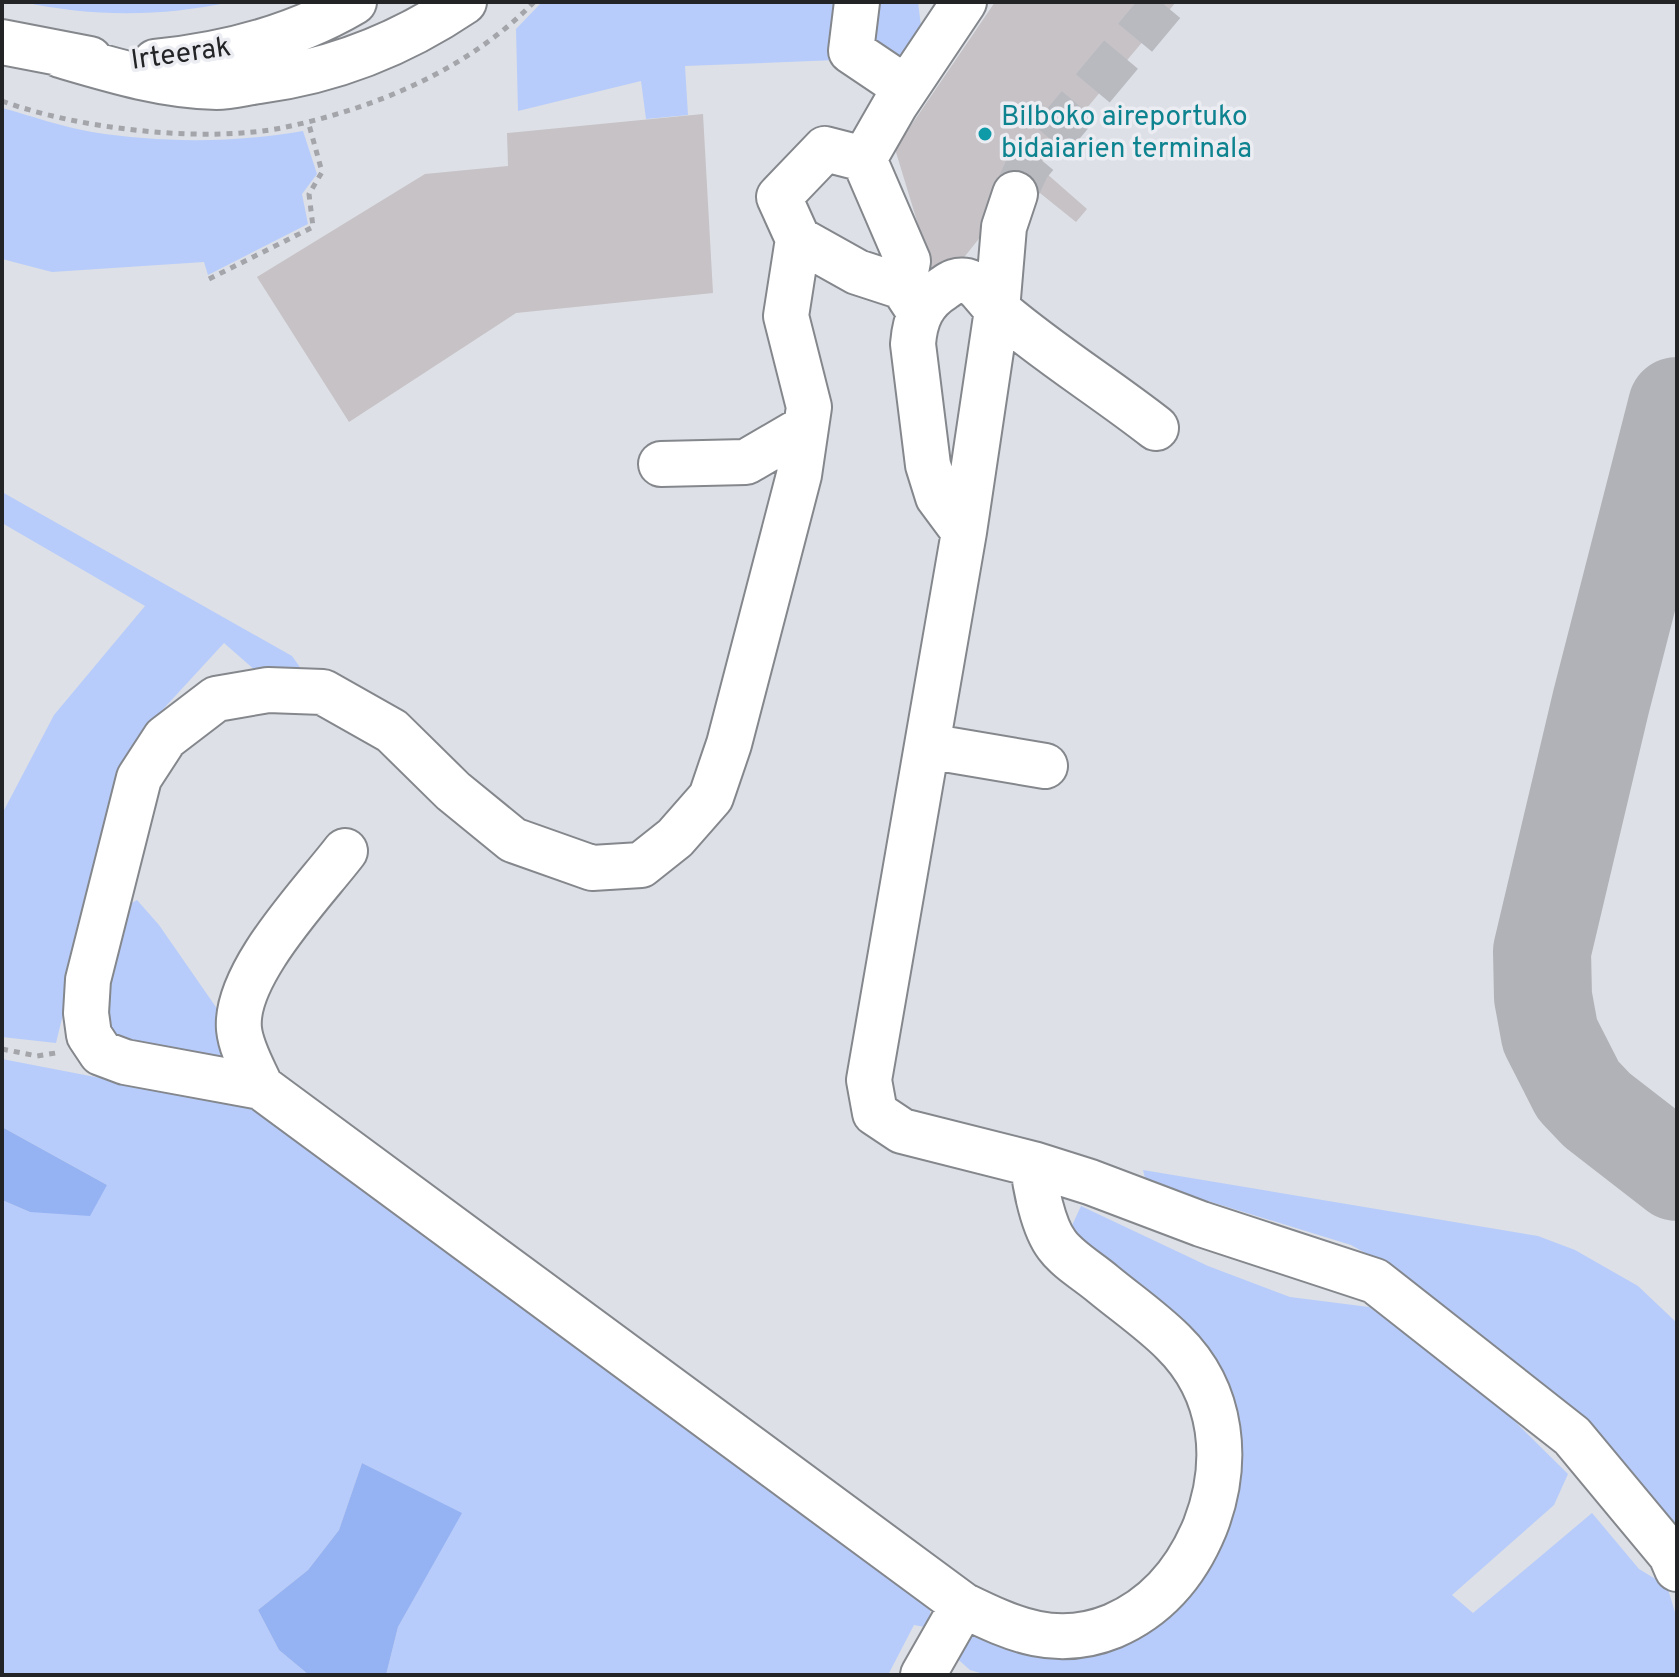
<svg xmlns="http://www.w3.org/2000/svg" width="1679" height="1677" viewBox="0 0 1679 1677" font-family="Overpass,sans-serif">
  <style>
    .green { fill: #b7ccfb }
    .forest { fill: #95b2f2 }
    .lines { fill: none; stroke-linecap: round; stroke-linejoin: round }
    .taxiway { stroke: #b0b2b7; stroke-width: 98 }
    .building { fill: #c6c2c6 }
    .minor-tunnel { stroke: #b8bac0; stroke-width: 44; stroke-dasharray: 44 22; stroke-linecap: butt }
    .minor-casing { stroke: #84878c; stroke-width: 48 }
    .path { stroke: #a3a5aa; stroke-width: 5; stroke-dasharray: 6 6; stroke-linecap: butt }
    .minor { stroke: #fff; stroke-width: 44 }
    .culture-dot { fill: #0f9aa8; stroke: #ebedf3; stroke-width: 3 }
    .labels { text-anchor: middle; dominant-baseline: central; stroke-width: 7; stroke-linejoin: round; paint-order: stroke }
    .street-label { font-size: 28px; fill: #232426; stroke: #ebedf3 }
    .culture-label { font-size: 28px; fill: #0d838f; stroke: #ebedf3; text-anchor: start }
  </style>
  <rect width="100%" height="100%" fill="#dde0e6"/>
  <path class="green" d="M23,2H230C161,17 92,17 23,2Z
    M542,2H845L837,60L685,66L688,115L646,119L641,81L518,111L516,29Z
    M866,2H918L923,42L906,59L870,49Z
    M2,108C32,116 62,127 92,132C162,143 233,143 303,131L317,174L302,194L308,224L208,275L204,262L52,272L2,259Z
    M2,492L292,656L307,677H263L224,643L155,718L121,777L56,1043L2,1037V814L54,715L145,606L2,523Z
    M137,900L159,925L218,1010L230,1055L217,1066L112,1040L98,1017L123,908Z
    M2,1059L272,1111L930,1605V1628L914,1625L888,1675H386L398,1627L461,1513L362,1463L339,1530L308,1570L258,1610L279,1650L309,1675H2V1200L30,1212L107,1185L2,1127Z
    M1143,1170L1538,1236L1575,1250L1638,1286L1677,1323V1557L1394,1269L1351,1245L1146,1182Z
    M1081,1206L1208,1266L1290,1297L1369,1307L1485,1392L1568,1474L1554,1505L1452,1595L1473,1613L1592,1513L1639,1569L1667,1586L1677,1619V1675H987L970,1670L952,1654L972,1635L1062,1649L1117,1639L1232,1449L1068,1234Z"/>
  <path class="forest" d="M2,1127L107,1185L90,1216L30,1212L2,1200Z
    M362,1463L462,1513L398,1627L386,1675H309L279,1650L258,1610L308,1570L339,1530Z"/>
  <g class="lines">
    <path class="taxiway" d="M1677,406L1601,702L1542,951L1543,997L1550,1035L1578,1090L1597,1110L1677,1172"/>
  </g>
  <path class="building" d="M995,2H1176L1038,166L1087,209L1076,222L1025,181L938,290L895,149Z
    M703,114L713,293L516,313L349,422L257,277L425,174L508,166L507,133Z"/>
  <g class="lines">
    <path class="minor-tunnel" d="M1015,194L1028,166L1165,2"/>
    <defs>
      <path id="minor" d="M857,2L851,51L906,88
        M2,42L90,59
        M60,55C111,70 163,86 217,87C230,87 245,83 259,81C334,71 402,44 464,2
        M155,62C224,55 293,38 354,2
        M864,159L895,105L964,2
        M1015,194L1004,227L997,310L964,532L869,1080L875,1113L902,1131L1033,1164L1090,1182L1201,1224L1375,1281L1572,1436L1671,1555L1677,1569
        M798,239L786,316L809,407L799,475L729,744L711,797L675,838L641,865L592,868L513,840L453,791L392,731L323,692L268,690L216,699L165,738L139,778L88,980L86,1013L89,1035L101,1053L125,1062L261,1087L963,1605C1014,1630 1057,1649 1113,1626C1157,1607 1187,1571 1205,1527C1230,1463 1224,1392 1173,1342C1152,1321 1126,1303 1103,1284C1089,1272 1068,1260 1057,1245C1043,1227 1035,1186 1033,1164
        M903,287L908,261L864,159L825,149L779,197L798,239L857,272L903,287L920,313
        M661,464L746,462L806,427
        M964,532L938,497L928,465L913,344C915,318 923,301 944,288C952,282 958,279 967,281C979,284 988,302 998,310C1048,353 1105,388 1156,428
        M927,746L1045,766
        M261,1087C253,1069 241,1049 239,1029C234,974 312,894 345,851
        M923,1675L963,1605"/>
    </defs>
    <use href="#minor" class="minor-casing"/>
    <path class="path" d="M2,101C78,129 207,144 286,127C376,108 469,69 534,2
      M209,279L313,227L309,194L322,172L308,121
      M2,1049L37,1056L56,1053"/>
    <use href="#minor" class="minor"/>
  </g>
  <circle class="culture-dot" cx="985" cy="134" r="8"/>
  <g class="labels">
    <g class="street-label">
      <text transform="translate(181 55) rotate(-8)">Irteerak</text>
    </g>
    <g class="culture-label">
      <text x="1001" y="118">Bilboko aireportuko<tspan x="1001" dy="32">bidaiarien terminala</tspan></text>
    </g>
  </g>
  <rect width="1679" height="1677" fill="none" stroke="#232426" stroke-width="8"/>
</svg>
